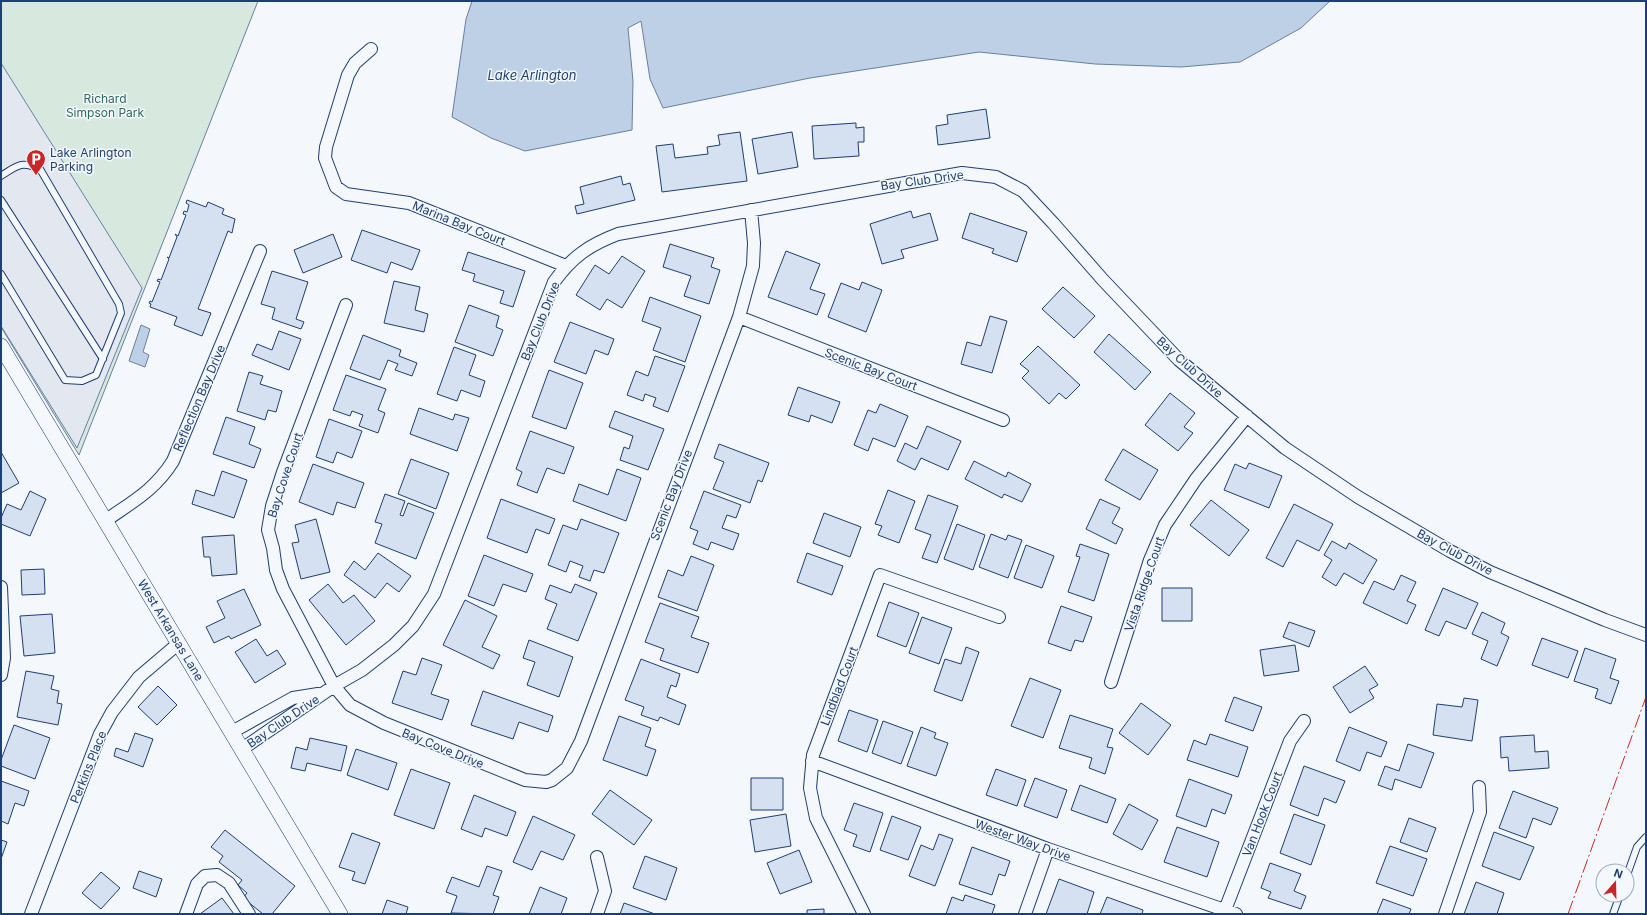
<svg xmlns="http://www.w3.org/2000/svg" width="1647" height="915" viewBox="0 0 1647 915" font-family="Inter,sans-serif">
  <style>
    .green { fill: #d7e8df; stroke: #687fa3 }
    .parking { fill: #e3e8f0; stroke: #687fa3 }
    .water { fill: #bed0e5; stroke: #687fa3 }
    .building { fill: #d5e0f0; stroke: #1d3f73 }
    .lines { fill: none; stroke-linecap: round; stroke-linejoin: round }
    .service-casing { stroke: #1d3f73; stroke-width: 8 }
    .minor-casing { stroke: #1d3f73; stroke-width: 14 }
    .tertiary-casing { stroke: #1d3f73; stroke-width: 16 }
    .service { stroke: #f4f7fb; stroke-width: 6 }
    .minor { stroke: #f4f7fb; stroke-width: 12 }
    .tertiary { stroke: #f4f7fb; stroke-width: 15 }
    .power { stroke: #c62828; stroke-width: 1; stroke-dasharray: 14 3 2 3; stroke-linecap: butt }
    .labels { text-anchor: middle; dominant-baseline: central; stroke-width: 3; stroke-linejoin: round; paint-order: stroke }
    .park-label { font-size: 12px; fill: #2c6c60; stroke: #f4f7fb }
    .poi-label { font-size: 12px; fill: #1d3f73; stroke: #f4f7fb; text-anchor: start }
    .street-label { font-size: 12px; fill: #1d3f73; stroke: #f4f7fb }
    .water-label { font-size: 13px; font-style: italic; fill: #1d3f73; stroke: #f4f7fb }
  </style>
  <rect width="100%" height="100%" fill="#f4f7fb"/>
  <path class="green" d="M1,1H258L79,455L1,327Z"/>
  <path class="parking" d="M1,63L142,288L77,448L1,326Z"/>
  <path class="water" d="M472,1H1330L1301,28L1240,62L1181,67L1095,64L979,52L810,78L663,108L650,79L641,21L628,28L633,81L632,130L525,151L491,138L452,117L466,19Z
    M141,325L150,329L143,352L149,355L145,367L129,361Z"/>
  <path class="building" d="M986,109L990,138L938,145L936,126L948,124L947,115Z
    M856,123V128L864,127V142H858L859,156L814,159L812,126Z
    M740,132L747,181L662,192L656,146L673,144L675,158L708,154L707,147L720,145L718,135Z
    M792,132L798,167L758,174L752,139Z
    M621,176L623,185L630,183L635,200L577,214L575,206L584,204L580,187Z
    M187,200L206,207L208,202L224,209L222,214L235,219L232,233L228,231L198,309L211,313L202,336L174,325L177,317L150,307L151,304L149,303L150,301L152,302L160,282L157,281L158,279L161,280L169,259L167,257L169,258L177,237L175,234L178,236L186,215L183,214L184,211L187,212L189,205L186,203Z
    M911,211L913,218L930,213L938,240L901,250L904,258L882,264L870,224Z
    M970,213L1027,232L1017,262L992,253L994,249L962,238Z
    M362,230L420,250L412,270L391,262L387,273L351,260Z
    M333,234L342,257L303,273L294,250Z
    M670,244L714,258L711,267L720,270L709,304L684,296L691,276L663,267Z
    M786,251L820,264L810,289L825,294L817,315L768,297Z
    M468,252L525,271L513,307L500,303L504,291L473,281L475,274L462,270Z
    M622,256L645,271L622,308L607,299L600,310L576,295L595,265L609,274Z
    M272,271L308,282L296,319L304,322L301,329L272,319L275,308L261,304Z
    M394,281L420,287L415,310L428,314L424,332L384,323Z
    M862,282L882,290L866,332L828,317L841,283L859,290Z
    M1063,287L1095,316L1074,338L1042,309Z
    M650,297L701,316L685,362L653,350L661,328L642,321Z
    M469,305L499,316L496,327L503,330L493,356L455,342Z
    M990,316L1007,321L992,373L961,364L967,342L981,346Z
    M570,322L614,339L608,355L595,350L586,374L554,362Z
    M279,331L301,339L289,370L252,355L257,344L272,350Z
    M1109,334L1151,372L1135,390L1094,352Z
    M363,335L401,350L399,356L417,363L412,376L395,370L398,364L388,360L380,380L350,369Z
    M1038,346L1080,385L1066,399L1059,393L1049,404L1022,378L1029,371L1020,364Z
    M454,347L476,355L469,375L485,381L480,397L461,390L457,401L437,394Z
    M655,356L685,366L668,412L653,406L656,398L645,394L643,401L627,395L636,371L648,376Z
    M549,370L583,383L566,429L532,417Z
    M249,372L263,376L260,384L282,391L276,412L268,410L265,420L237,411Z
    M346,375L386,389L378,410L385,413L378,433L359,426L363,415L352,411L350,416L333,410Z
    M798,387L840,402L832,423L811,415L809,422L788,415Z
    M1170,393L1195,413L1184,427L1193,433L1178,451L1145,425Z
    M880,404L908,416L895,447L873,438L868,451L854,445L868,410L876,413Z
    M419,408L453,420L455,414L469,418L457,451L410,434Z
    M615,411L664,429L648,470L620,460L624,447L629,449L633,436L609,427Z
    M226,417L255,427L249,444L261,449L254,468L213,454Z
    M329,419L362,431L352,458L337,452L333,463L316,457Z
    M927,426L961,441L948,470L921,458L915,470L897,461L905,443L917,449Z
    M530,431L574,447L564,474L547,468L537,493L517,485L522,472L516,469Z
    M719,444L769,463L762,482L758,480L750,503L713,489L724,462L714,458Z
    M1123,449L1158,470L1140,500L1105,480Z
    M1,452L19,483L1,493Z
    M411,459L449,473L436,509L398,494Z
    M974,461L1006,477L1008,472L1031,484L1022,502L1004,494L1002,498L965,479Z
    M1249,463L1282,476L1269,508L1224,490L1235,464L1246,469Z
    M313,464L364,483L355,508L337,502L333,515L299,502Z
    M617,469L641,478L626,521L573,501L579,484L608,495Z
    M222,471L247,480L234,518L192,504L196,490L214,496Z
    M888,490L915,501L899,543L878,535L882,526L875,524Z
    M30,491L46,499L30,536L1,524V518L7,504L21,510Z
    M704,491L741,505L736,518L727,515L722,528L739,534L733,550L711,542L708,550L693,544L698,531L690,528Z
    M385,494L405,501L400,515L403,516L408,503L434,513L416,559L375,543L382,524L375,522Z
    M928,495L958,506L937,563L922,558L931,535L915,529Z
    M501,499L555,519L549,534L536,529L527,553L487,538Z
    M1100,499L1120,508L1112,523L1123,529L1116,544L1086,529Z
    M1211,500L1249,530L1229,556L1190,525Z
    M1294,504L1333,524L1319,551L1297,540L1283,567L1266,558Z
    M824,513L861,527L850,557L813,543Z
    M316,519L330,572L301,579L292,543L299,542L295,525Z
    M581,519L619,533L604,573L594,570L590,581L579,577L583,566L570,561L566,572L548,565L563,525L577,530Z
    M957,524L985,535L973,570L944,559Z
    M991,534L1006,540L1008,535L1022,540L1008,578L979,567Z
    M234,535L237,574L212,576L210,557H204L202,537Z
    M1332,541L1346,549L1349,543L1377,560L1363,584L1344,573L1336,586L1322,577L1332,560L1324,555Z
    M1080,544L1109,554L1094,601L1068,592L1080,557L1076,556Z
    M1026,545L1054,556L1042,588L1014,578Z
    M378,553L411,576L399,592L387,583L375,598L344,575L354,561L365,570Z
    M807,553L843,566L832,595L797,582Z
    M484,555L533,574L526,592L503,584L494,606L468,596Z
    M691,556L714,565L697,611L658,597L668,570L683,576Z
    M44,569L45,594L22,595L21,570Z
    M1401,575L1416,582L1407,601L1416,605L1407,624L1363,603L1374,581L1394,590Z
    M328,584L343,603L354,595L375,621L346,645L309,600Z
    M575,584L597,593L578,641L547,629L557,604L545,599L550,585L571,593Z
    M1162,588H1192V621H1162Z
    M1443,588L1478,603L1466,629L1446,621L1439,636L1425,630Z
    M244,589L261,625L231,639L229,636L214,643L206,627L225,618L217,601Z
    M465,600L497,616L482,647L500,655L493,669L443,645Z
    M889,602L919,613L906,647L877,636Z
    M660,603L699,617L691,637L709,643L698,673L660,660L664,649L645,642Z
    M1061,606L1092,617L1083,642L1075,640L1071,651L1048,643Z
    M1482,612L1505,623L1501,633L1509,637L1497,666L1481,659L1488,641L1472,634Z
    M52,614L55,653L24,656L20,616Z
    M922,617L952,628L939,664L909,653Z
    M1289,622L1315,631L1309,647L1283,637Z
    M1542,638L1578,651L1568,678L1532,665Z
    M256,639L267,656L277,650L286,664L255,683L235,652Z
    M529,640L573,657L559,697L527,685L535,662L523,658Z
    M1295,645L1299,671L1264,676L1260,650Z
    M966,647L979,652L962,701L934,691L945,659L961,664Z
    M1585,648L1616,659L1610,678L1619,681L1611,704L1595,698L1598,689L1574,681Z
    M422,658L442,665L431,694L449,700L442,720L392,703L403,671L416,675Z
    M641,659L680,674L676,687L671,685L667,697L686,705L679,725L660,717L658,721L641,715L644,707L625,700Z
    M1365,666L1378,685L1369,690L1374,698L1350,713L1333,687Z
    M26,671L54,676L51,689L59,691L57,703L62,704L58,725L17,717Z
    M1030,678L1061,690L1043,738L1011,726Z
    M158,686L177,705L157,725L138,707Z
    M483,691L553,716L548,732L519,722L513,739L471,725Z
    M1234,697L1262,707L1253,731L1225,721Z
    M1464,698L1478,700L1472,741L1433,735L1437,704L1462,707Z
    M1141,703L1171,725L1148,755L1119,733Z
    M849,710L878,720L867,752L838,741Z
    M1070,715L1113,729L1107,747L1113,748L1105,774L1089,768L1092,758L1059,748Z
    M619,716L651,728L645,746L656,750L647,776L603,760Z
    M883,721L913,732L901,764L872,753Z
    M14,725L50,738L35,779L1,766V760Z
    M921,727L936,733L934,738L948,743L936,776L907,766Z
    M1349,727L1387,742L1381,757L1367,752L1360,771L1336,761Z
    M135,733L153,739L143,767L114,756L116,748L128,752Z
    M1210,734L1248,747L1238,777L1187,760L1194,740L1206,745Z
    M1534,735L1535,752L1548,751L1549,768L1509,771L1508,757L1501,758L1500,737Z
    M310,738L347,746L341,771L307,763L305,771L291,768L296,747L307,750Z
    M1408,744L1434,753L1421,788L1395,779L1392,790L1378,785L1385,766L1399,771Z
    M356,749L397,763L388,790L347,775Z
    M1304,766L1345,781L1336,803L1324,798L1318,816L1290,805Z
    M411,769L450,783L434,829L394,815Z
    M996,769L1026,780L1017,806L986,795Z
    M751,778H783V810H751Z
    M1035,778L1067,790L1057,818L1024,806Z
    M1189,779L1232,795L1225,814L1212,809L1206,827L1176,816Z
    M1,781L29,791L24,806L15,803L8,824L1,821Z
    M1080,785L1116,799L1107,823L1071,810Z
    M610,790L652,820L634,845L592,814Z
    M1513,791L1558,808L1551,825L1533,818L1526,838L1499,828Z
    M474,795L516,812L507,836L485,828L482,837L461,829Z
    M854,803L883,813L870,852L853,846L857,835L844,830Z
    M1129,804L1158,820L1142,850L1113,834Z
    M786,814L791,846L755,852L750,820Z
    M1294,814L1325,825L1311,865L1280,853Z
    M533,816L575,835L563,860L541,851L532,870L513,862Z
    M892,816L921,827L908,860L880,850Z
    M1409,818L1436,828L1427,852L1400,842Z
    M1177,827L1219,842L1207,877L1164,862Z
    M225,830L295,886L272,914H263L243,898L247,893L238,885L242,880L219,862L223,856L211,847Z
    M1494,832L1534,847L1520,880L1482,866Z
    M352,833L380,843L365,884L352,880L355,872L339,867Z
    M939,834L953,839L935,886L909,876L921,845L933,850Z
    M1,840L7,842L1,859Z
    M1390,846L1427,859L1413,896L1376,883Z
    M972,847L1010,861L1005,876L999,874L992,895L959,884Z
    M799,850L812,882L780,894L767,863Z
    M645,856L677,868L666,900L633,888Z
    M1270,863L1301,874L1294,891L1306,896L1301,909L1268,898L1271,892L1261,888Z
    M487,866L502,871L493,895L499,897L493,914L451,913L457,896L446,892L452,877L479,887Z
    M139,871L162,879L156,897L133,888Z
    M101,872L120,888L101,909L82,893Z
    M1059,879L1094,892L1087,914H1046Z
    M1476,882L1504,893L1497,914H1464Z
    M540,887L567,898L561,914H529Z
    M965,895L995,905L992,914H946L952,897L963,901Z
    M1107,897L1143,910L1142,914H1100Z
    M222,898L234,914H200Z
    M1383,899L1411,909L1409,914H1377Z
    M387,900L408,907L406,914H382Z
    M624,903L655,914H620Z
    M824,909V914H807V910Z"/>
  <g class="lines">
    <defs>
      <path id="service" d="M1,176C18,165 21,161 40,169L119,304L121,313L96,375L82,381L65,380L1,274
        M1,200L103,359
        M1627,875L1637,847L1646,837
        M1613,914L1620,895"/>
      <path id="minor" d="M371,49L355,63L348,75L326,147L325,158L336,187L346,194L409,203L566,266
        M346,305L283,472L272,506L268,530L273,548L276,570L283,589L334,686L350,705L384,723L525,780L546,782L552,780L567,768L581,741L739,317L753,266L754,243L751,210
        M739,317L1003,420
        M105,521C132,502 155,490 173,461L260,251
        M1,587L4,658L1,675
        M1111,682L1150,560L1165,525L1196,479L1247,416
        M232,732L293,698L318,694
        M242,749L334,686L362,670L394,645L413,626L434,594L554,282C572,257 589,245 618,234L962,173L996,177L1023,191L1053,223L1103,280L1179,360L1285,448L1358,497L1450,551L1490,572L1605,620L1646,635
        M812,761L1048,849L1236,914
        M1225,910L1290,741L1304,721
        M31,914L100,734L112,712L139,677L179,643
        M186,914L197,884L205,876L217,875L229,883L249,914
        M597,914L605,891L597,857
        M864,914L816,818L810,788L813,755L880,575L999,617
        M1025,914L1048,849
        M1445,914L1480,812L1479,787"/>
      <path id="tertiary" d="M1,346L340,914"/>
    </defs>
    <use href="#service" class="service-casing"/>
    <use href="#minor" class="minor-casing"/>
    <use href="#tertiary" class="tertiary-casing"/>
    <use href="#service" class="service"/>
    <use href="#minor" class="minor"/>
    <use href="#tertiary" class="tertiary"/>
    <path class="power" d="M1568,914L1646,697"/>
  </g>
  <defs>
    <symbol id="parking-pin" viewBox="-11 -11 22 30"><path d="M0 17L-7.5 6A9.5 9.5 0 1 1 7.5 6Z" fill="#c62828" stroke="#f4f7fb"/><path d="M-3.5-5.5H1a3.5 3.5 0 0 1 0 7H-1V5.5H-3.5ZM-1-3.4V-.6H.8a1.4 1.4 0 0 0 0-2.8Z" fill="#fff"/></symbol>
  </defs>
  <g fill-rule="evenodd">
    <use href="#parking-pin" x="25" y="148" width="22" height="30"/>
  </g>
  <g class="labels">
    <g class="park-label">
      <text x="105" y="98">Richard<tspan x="105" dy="14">Simpson Park</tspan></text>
    </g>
    <g class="poi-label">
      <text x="50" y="152">Lake Arlington<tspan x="50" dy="14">Parking</tspan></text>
    </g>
    <g class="street-label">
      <text transform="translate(922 180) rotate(-8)">Bay Club Drive</text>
      <text transform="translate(459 223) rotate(22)">Marina Bay Court</text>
      <text transform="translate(540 321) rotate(-68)">Bay Club Drive</text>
      <text transform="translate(1190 367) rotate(42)">Bay Club Drive</text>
      <text transform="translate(871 369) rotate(21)">Scenic Bay Court</text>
      <text transform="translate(199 398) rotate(-67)">Reflection Bay Drive</text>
      <text transform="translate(285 475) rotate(-72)">Bay Cove Court</text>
      <text transform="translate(671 495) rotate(-69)">Scenic Bay Drive</text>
      <text transform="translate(1455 552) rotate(28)">Bay Club Drive</text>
      <text transform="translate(1144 584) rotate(-71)">Vista Ridge Court</text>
      <text transform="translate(171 630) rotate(59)">West Arkansas Lane</text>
      <text transform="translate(839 686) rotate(-69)">Lindblad Court</text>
      <text transform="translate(283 721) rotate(-34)">Bay Club Drive</text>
      <text transform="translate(443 748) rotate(22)">Bay Cove Drive</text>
      <text transform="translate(88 767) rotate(-68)">Perkins Place</text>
      <text transform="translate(1262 814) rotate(-69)">Van Hook Court</text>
      <text transform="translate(1023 840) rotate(20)">Wester Way Drive</text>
    </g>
    <g class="water-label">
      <text x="532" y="75">Lake Arlington</text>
    </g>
  </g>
  <rect width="1647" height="915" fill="none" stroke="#1d3f73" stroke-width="4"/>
  <g transform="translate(1615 883) rotate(20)"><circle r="19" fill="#f4f7fb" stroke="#9eadc5"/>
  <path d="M0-3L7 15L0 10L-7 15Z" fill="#c62828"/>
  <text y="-6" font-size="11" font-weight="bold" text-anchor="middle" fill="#1d3f73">N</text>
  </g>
</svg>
